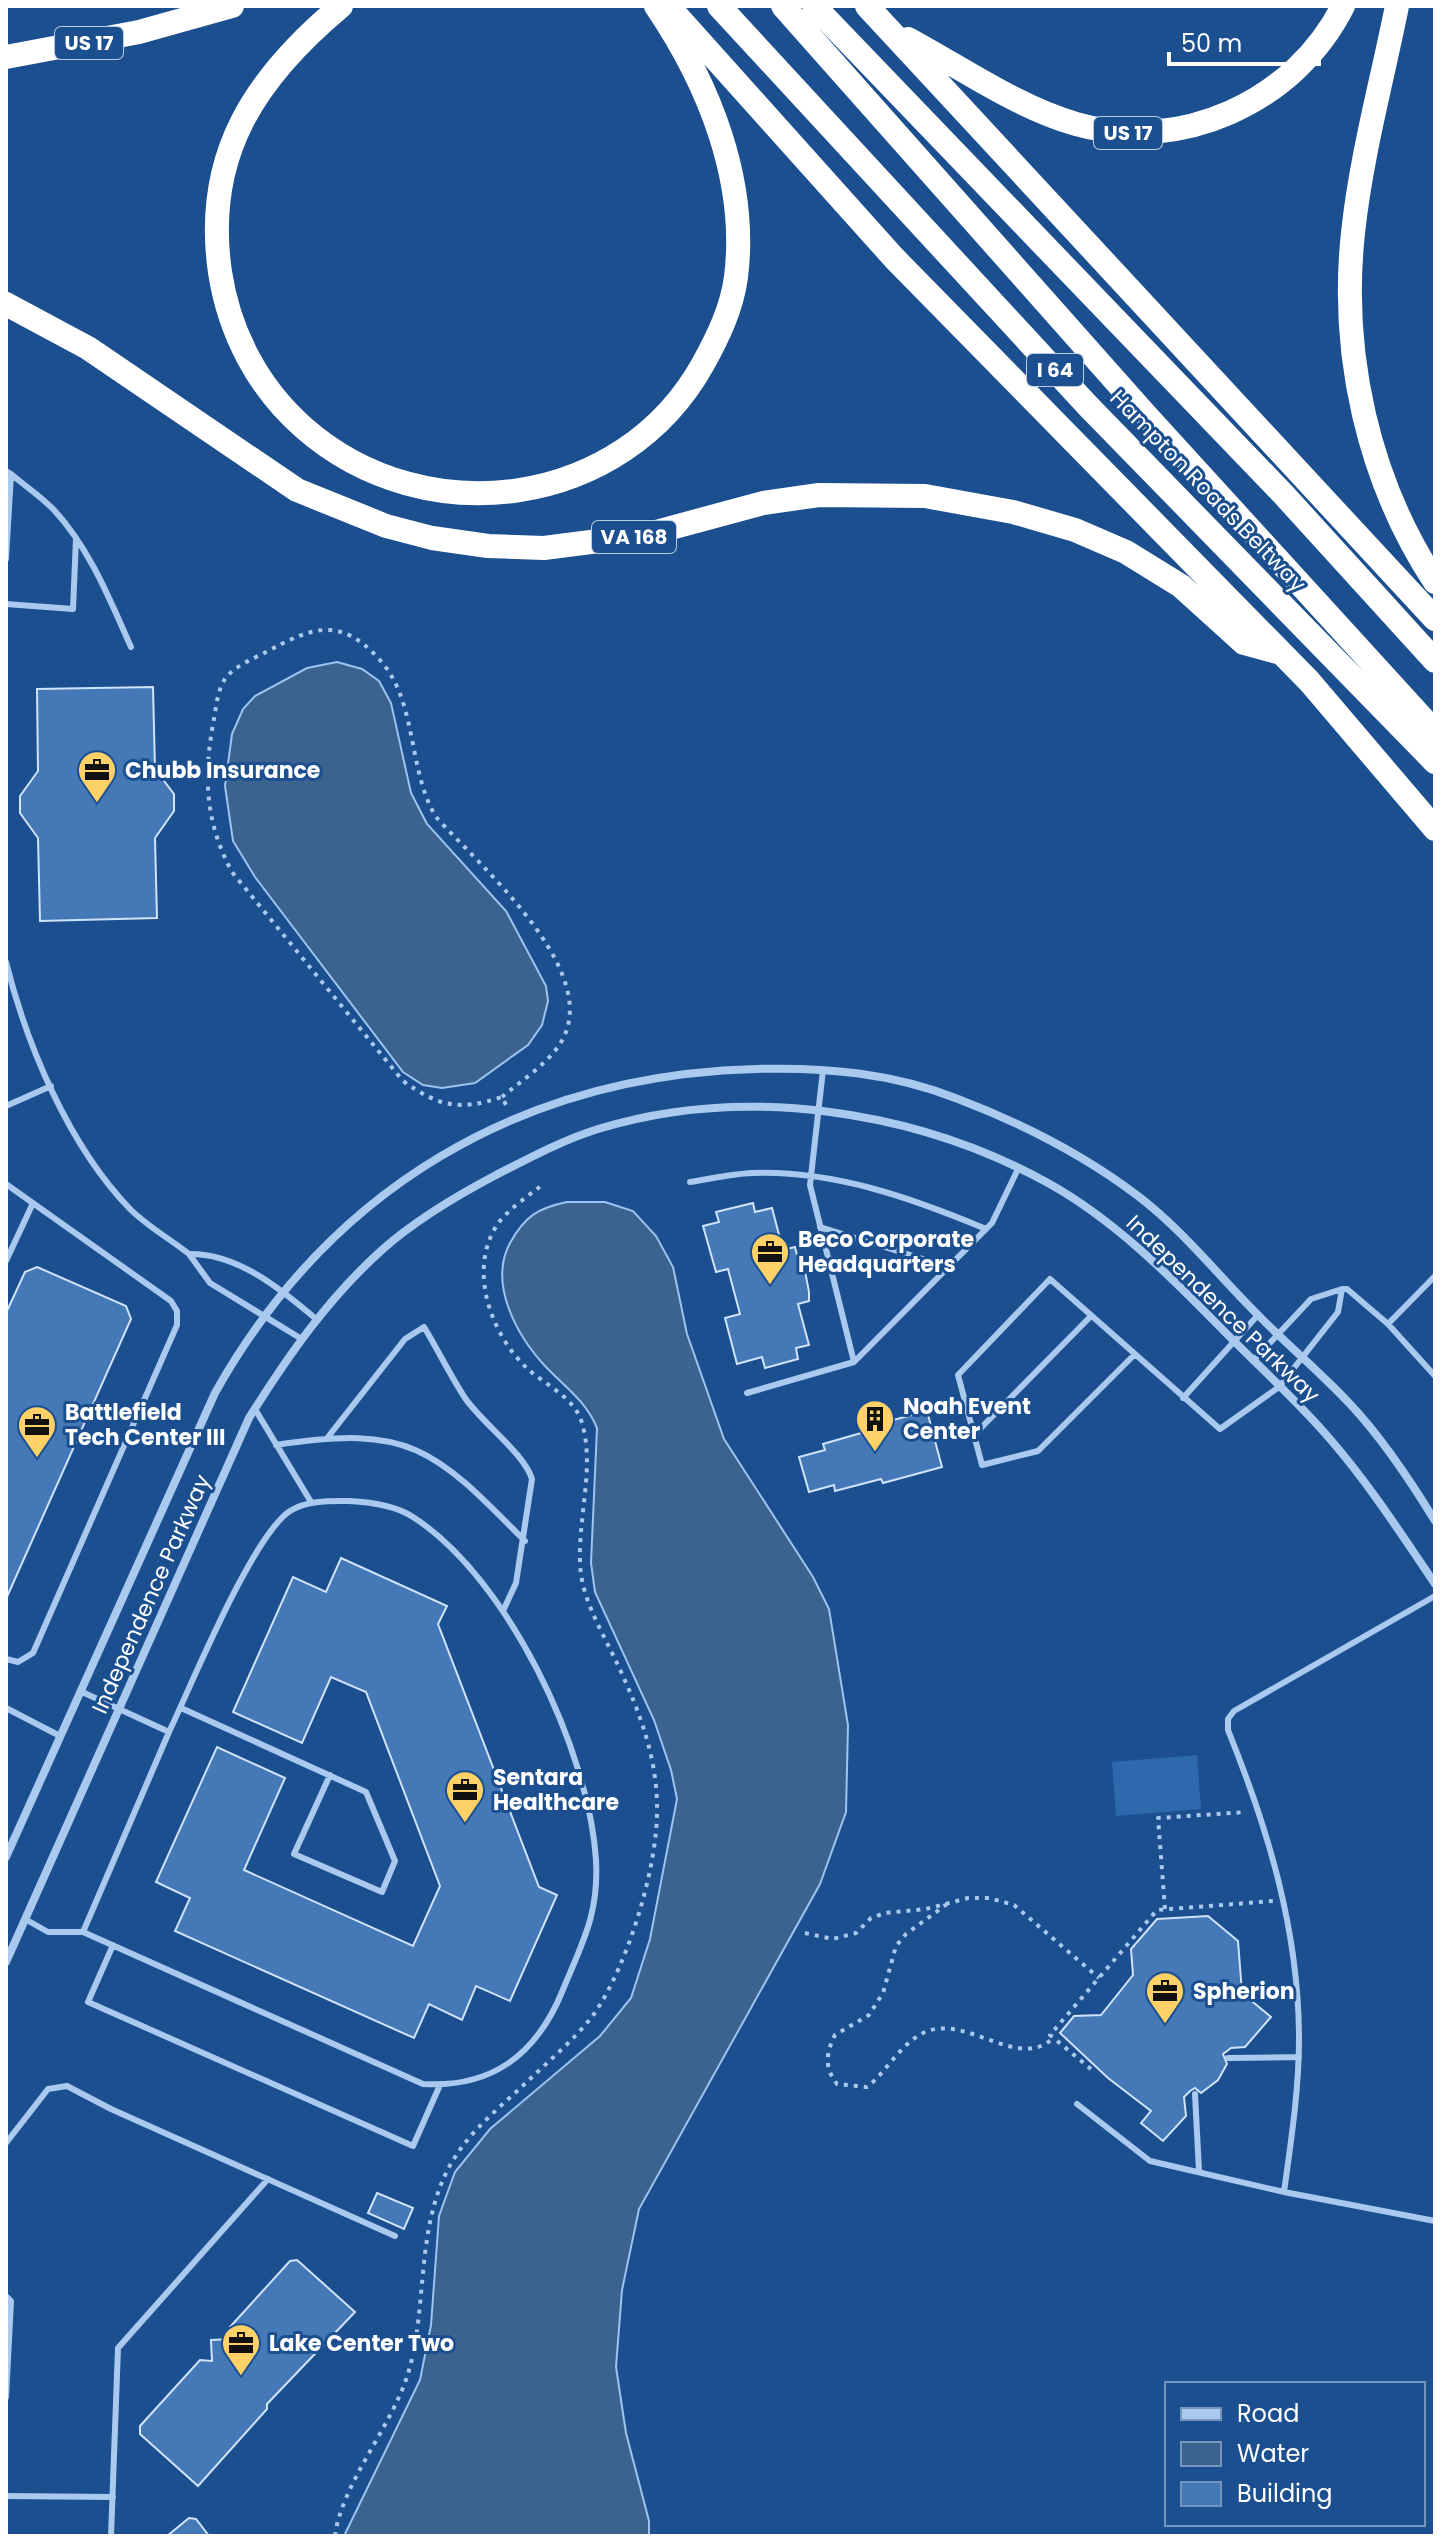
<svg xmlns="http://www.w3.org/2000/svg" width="1441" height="2542" viewBox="0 0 1441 2542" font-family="Poppins,sans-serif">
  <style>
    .green { fill: #2e69ad }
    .water { fill: #3c6290; stroke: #9cc4f0; stroke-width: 2 }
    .building { fill: #4478b7; stroke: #cfe3fa; stroke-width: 2 }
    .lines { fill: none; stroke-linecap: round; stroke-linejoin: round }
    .path { stroke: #a9c9ee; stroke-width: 4; stroke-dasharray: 4 6; stroke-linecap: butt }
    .service { stroke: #a9c9ee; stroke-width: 6 }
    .minor { stroke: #a9c9ee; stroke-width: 8 }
    .motorway { stroke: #fff; stroke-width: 24 }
    .labels { text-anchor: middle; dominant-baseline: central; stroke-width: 6; stroke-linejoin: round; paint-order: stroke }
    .shield { fill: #1b4f8f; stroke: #bbcadd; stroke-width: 2 }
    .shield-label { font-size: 20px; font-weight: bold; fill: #fff }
    .street-label { font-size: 22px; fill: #fff; stroke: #1b4f8f }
    .poi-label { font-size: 22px; font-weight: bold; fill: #fff; stroke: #1b4f8f; text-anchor: start }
  </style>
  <rect width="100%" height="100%" fill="#1b4f8f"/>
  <path class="green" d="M1197,1755L1201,1809L1116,1816L1112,1762Z"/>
  <path class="water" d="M337,662L362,669L379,681L391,703L411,793L427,824L506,911L546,986L548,1001L542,1025L528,1045L475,1083L442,1088L423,1085L403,1072L255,877L233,841L225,786L232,734L243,709L255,696L307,668Z
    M567,1202H605L633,1211L656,1236L673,1267L687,1334L724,1439L813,1577L829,1609L848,1725L846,1812L820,1884L639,2209L622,2290L616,2367L626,2433L649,2521V2536H344L420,2380L431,2325L439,2216L455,2172L490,2129L600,2036L631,1998L650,1939L677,1799L671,1770L654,1720L595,1592L591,1563L597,1428C586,1401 565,1387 546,1367C517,1336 488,1284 510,1243C525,1216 538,1208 567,1202Z"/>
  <path class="building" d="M153,687L155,769L174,794V811L155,838L157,918L40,921L38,838L20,813V796L38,771L37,689Z
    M753,1203L755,1212L772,1208L783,1250L795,1247L797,1255H802L809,1292V1301L798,1304L809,1345L796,1348L798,1359L765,1368L762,1357L737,1364L725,1318L740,1314L728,1269L716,1272L703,1226L719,1222L716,1212Z
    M37,1267L126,1306L131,1319L6,1599V1313L25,1272Z
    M927,1411L942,1467L883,1483L881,1479L835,1491L834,1485L809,1492L799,1457L825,1450L823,1444L868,1431L867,1427Z
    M341,1558L447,1606L438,1624L539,1887L557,1895L510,2001L476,1986L462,2020L429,2004L414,2038L175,1931L190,1898L156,1882L217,1747L285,1778L244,1870L413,1946L440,1886L366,1692L331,1677L302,1743L233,1712L293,1577L326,1592Z
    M1208,1916L1238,1941L1242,1993L1271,2017L1245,2047L1231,2048L1223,2054L1227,2064L1218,2080L1201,2093L1195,2088L1190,2091L1184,2097L1186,2116L1163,2141L1141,2123L1151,2111L1108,2078L1060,2033L1074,2016L1101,2015L1133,1975L1131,1949L1157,1919Z
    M377,2193L413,2208L404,2229L368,2213Z
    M297,2260L355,2312L267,2404V2409L198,2486L140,2434V2426L200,2360L212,2361L211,2340L230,2339V2327L290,2261Z
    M189,2518L196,2519L209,2536H167Z"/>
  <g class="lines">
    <path class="path" d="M502,1097C523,1079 556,1059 566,1032C592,962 479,865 436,817C407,769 418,701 379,659C339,615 311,628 266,652C253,659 234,666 225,679C218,689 216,707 214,719C203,775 205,822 232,872L403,1081C440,1107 459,1111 502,1097L508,1109
      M947,1904L906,1934L896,1946L883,1993L869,2015L835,2035C826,2053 824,2067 837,2084L867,2087C888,2071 903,2038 931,2030C972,2019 1020,2070 1053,2038
      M1165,1909L1158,1818L1246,1812
      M805,1933L833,1939L856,1933L871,1918L885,1913L926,1909L968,1898H989L1014,1905L1099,1978
      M1091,2069L1050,2035L1157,1910L1273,1901
      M335,2536C341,2486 390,2428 407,2377C429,2307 414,2227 452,2162C471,2129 503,2105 530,2079C551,2059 577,2037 594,2014C628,1965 659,1864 657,1804C656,1752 637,1705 615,1659C602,1632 586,1605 581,1575C575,1525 596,1471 582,1423C575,1398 547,1386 529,1370C492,1337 467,1271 497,1225C508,1209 527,1197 542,1185"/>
    <path class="service" d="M6,471L11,474L6,559
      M11,474C25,486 42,497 54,510C90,549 110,600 131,647
      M6,604L73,609L76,539
      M6,962C27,1046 69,1146 130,1209C147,1226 170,1239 189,1254
      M823,1070L810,1185L854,1362L992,1223L1018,1169
      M6,1106L51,1086
      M690,1182C710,1179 731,1174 752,1173C833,1170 912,1198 986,1229
      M6,1184L171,1301L177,1311V1325L33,1653L18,1662L6,1659
      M820,1227L949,1267
      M6,1261L33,1203
      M1435,1276L1388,1324L1435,1376
      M1342,1289H1347L1388,1324
      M300,1338L210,1283L189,1254C237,1253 281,1289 316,1319
      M1134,1355L1038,1451L982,1465L958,1375L1050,1279L1220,1429L1279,1387L1338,1312L1342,1289L1311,1299L1253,1361
      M747,1393L854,1362
      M1183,1398L1258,1315
      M255,1409L311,1502
      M974,1435L1091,1316
      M328,1437L405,1339L424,1327C438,1350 450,1375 465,1398C482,1423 524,1453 532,1479L516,1583L503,1611
      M276,1445C411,1424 434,1449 525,1541
      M1435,1596L1234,1711L1228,1719V1730C1268,1829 1299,1931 1299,2039C1299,2090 1291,2141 1284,2192L1435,2221
      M80,1691L169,1732L83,1932L423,2084C492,2088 536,2055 562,1992C582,1943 599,1915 596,1860C589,1750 508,1578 413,1517C395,1505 370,1502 349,1501C330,1501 307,1500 290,1511C252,1536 192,1684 169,1732
      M6,1708L60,1736
      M181,1708L366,1792L395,1861L382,1892L294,1854L330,1775
      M25,1919L48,1932H83
      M113,1945L88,2002L413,2146L440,2085
      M1228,2058L1299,2057
      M1195,2094L1199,2171
      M1077,2104L1150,2161L1284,2192
      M6,2143L48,2089L67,2086L111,2109L395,2236
      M6,2296L11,2301L6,2397
      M6,2496L113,2497
      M111,2536L118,2348L268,2179"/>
    <path class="minor" d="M6,1857L215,1393C330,1188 521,1075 756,1069C825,1067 893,1073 958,1099C1021,1123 1084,1155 1138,1196C1184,1231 1221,1279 1262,1319C1291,1348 1322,1374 1350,1404C1383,1439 1410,1480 1435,1521
      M6,1962L249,1418C288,1356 328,1298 383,1249C417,1219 456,1196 496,1175C529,1158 563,1140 598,1129C744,1084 916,1110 1048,1183C1113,1219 1168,1274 1220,1327C1256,1364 1296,1399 1330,1439C1369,1484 1402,1535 1435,1584"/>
    <path class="motorway" d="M341,6C255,78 203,155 220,272C229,332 258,388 304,428C426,535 623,508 703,364C718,337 732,308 736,277C748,181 709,84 656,6
      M719,6L1088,406L1435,762
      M783,6L1144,413L1435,732
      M814,6L1284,495L1435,661
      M867,6L1435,619
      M1397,6C1382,81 1361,157 1353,233C1340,354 1368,480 1435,582
      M678,17L894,258L1309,681L1435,829
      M908,39C962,68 1017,107 1076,124C1180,154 1295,102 1343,6
      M6,57L139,32L232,6
      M6,304L88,348L297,490L386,526L432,538L488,546L544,548L645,535L763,503L819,495L925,496L1013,512L1075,530L1126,552L1181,586L1244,643L1281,653"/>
  </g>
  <defs>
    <symbol id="office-pin" viewBox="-11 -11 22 30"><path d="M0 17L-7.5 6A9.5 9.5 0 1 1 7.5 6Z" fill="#ffd166" stroke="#1b4f8f"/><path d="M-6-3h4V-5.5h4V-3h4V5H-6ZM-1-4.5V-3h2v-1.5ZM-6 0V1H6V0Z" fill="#111"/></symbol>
    <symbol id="building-pin" viewBox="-11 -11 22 30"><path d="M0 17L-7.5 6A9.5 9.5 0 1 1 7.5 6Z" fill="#ffd166" stroke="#1b4f8f"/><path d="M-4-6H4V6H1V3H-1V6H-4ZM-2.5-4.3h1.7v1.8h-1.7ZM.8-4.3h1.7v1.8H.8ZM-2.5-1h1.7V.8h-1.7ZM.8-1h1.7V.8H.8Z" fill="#111"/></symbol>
  </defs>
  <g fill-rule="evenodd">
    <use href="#office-pin" x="75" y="748" width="44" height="60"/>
    <use href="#office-pin" x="748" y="1230" width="44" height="60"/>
    <use href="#building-pin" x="853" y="1397" width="44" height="60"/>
    <use href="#office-pin" x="15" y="1403" width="44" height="60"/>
    <use href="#office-pin" x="443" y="1768" width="44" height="60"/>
    <use href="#office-pin" x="1143" y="1969" width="44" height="60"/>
    <use href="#office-pin" x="219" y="2321" width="44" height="60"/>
  </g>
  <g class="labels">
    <g class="shield">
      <rect x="55" y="27" width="68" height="32" rx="6"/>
      <rect x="1094" y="117" width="68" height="32" rx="6"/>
      <rect x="1027" y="354" width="56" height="32" rx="6"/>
      <rect x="592" y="521" width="84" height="32" rx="6"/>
    </g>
    <g class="shield-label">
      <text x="89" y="43">US 17</text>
      <text x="1128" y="133">US 17</text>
      <text x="1055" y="370">I 64</text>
      <text x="634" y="537">VA 168</text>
    </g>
    <g class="street-label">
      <text transform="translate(1208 491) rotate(46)">Hampton Roads Beltway</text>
      <text transform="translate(1223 1309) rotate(44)">Independence Parkway</text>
      <text transform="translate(151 1594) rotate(-66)">Independence Parkway</text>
    </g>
    <g class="poi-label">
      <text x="125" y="770">Chubb Insurance</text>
      <text x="798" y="1239">Beco Corporate<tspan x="798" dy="25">Headquarters</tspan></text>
      <text x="903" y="1406">Noah Event<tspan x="903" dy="25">Center</tspan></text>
      <text x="65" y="1412">Battlefield<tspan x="65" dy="25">Tech Center III</tspan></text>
      <text x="493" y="1777">Sentara<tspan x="493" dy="25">Healthcare</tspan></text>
      <text x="1193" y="1991">Spherion</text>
      <text x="269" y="2343">Lake Center Two</text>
    </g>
  </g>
  <rect width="1441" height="2542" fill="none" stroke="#ffffff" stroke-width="16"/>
  <rect x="1165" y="2382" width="260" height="144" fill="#1b4f8f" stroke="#7695bc" stroke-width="2"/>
  <rect x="1181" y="2408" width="40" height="12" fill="#a9c9ee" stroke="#7695bc" stroke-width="2"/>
  <text x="1237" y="2422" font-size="24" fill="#ffffff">Road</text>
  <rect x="1181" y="2442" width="40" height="24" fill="#3c6290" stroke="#7695bc" stroke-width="2"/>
  <text x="1237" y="2462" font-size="24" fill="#ffffff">Water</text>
  <rect x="1181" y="2482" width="40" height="24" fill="#4478b7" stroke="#7695bc" stroke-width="2"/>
  <text x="1237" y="2502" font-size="24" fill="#ffffff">Building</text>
  <path d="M1169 52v12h150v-12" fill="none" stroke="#ffffff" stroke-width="4"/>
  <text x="1181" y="52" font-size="24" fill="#ffffff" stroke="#1b4f8f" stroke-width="6" paint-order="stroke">50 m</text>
</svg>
